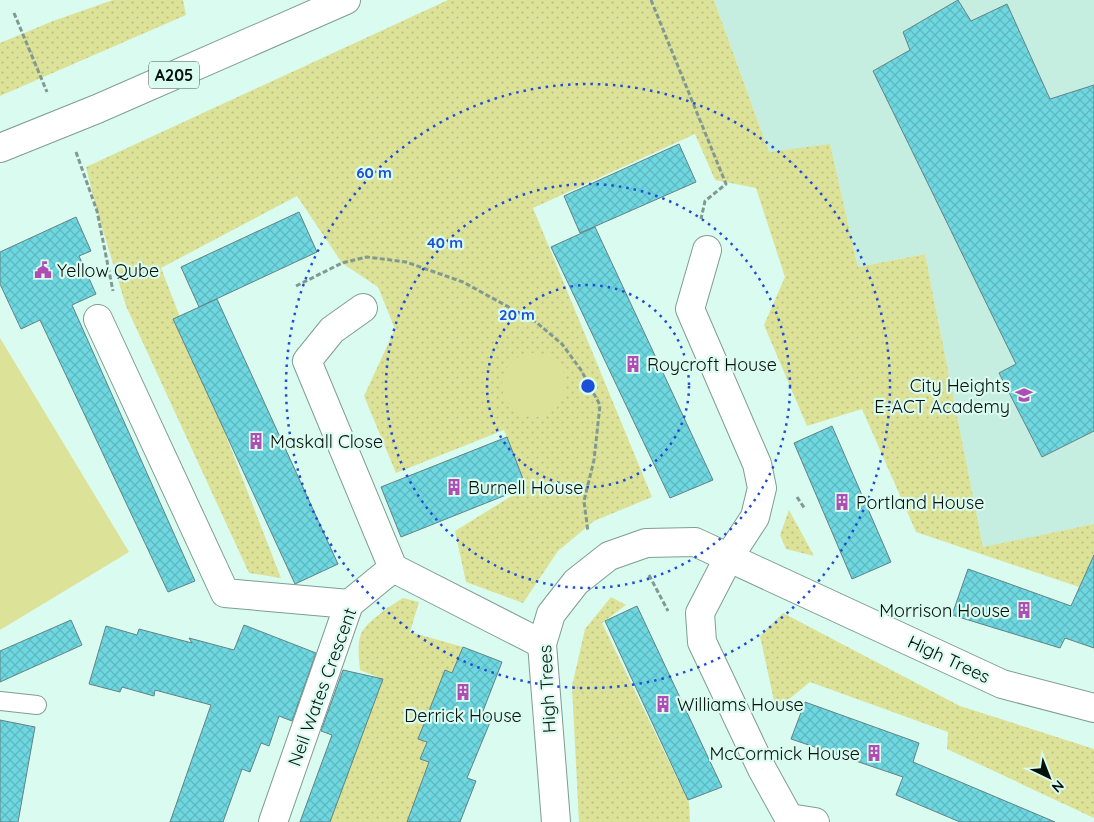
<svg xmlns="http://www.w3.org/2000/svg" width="1094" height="822" viewBox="0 0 1094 822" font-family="Quicksand,sans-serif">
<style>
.built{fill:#c5eee0}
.grass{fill:url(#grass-dots)}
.park{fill:#dde299}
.building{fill:url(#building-cross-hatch);stroke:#638386}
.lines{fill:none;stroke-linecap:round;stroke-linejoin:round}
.lane-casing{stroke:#7f9d93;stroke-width:20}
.street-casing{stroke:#7f9d93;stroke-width:30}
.highway-casing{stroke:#7f9d93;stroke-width:30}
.path{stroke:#819991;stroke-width:3;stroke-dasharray:5 2.5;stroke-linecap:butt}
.lane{stroke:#fff;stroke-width:18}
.street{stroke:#fff;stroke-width:28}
.highway{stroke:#fff;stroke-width:28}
.ring{fill:none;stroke:#1d4ed8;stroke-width:2.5;stroke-dasharray:2.5 5}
.labels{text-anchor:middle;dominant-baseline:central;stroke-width:4.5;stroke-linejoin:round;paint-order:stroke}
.shield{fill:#dafbef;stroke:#465752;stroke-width:1}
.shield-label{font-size:16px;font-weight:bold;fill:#06110e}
.poi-label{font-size:18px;fill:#06110e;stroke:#dafbef;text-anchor:start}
.street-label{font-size:18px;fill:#06110e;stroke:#dafbef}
.centre{fill:#1d4ed8;stroke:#dafbef;stroke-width:2.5}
.ring-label{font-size:15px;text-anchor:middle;font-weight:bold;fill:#1d4ed8;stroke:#dafbef;stroke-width:4.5;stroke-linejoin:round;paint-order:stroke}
</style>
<defs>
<pattern id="grass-dots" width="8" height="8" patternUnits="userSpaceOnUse" patternTransform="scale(1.25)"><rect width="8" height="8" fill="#dde299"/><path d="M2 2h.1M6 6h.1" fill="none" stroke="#bcc183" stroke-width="1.8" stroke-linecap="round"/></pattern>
<pattern id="building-cross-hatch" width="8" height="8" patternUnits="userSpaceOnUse" patternTransform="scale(1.25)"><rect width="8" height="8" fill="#6ed7e0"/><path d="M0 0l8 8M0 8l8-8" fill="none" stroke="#5eb8bf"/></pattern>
</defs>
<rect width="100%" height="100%" fill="#dafbef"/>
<!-- built -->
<path class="built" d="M714 0H1094V524L983 548 925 254 858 267 830 145 769 152Z"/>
<!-- grass -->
<g class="grass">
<path d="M113 0H183L186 15 0 96V43L53 21Z"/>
<path d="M448 0H714L769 152 830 144 858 267 925 254 983 547 1094 524V592L916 532 862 409 807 426 764 325 785 277 756 188 715 180 695 134 533 208 652 497 594 521 558 551 523 603 466 582 455 531 526 487 504 430 396 473 364 396 395 329 378 287 342 263 297 196 161 268 281 578 249 573 126 306 97 211 86 167Z"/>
<path d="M789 510 814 556 786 549 780 535Z"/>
<path d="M611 597 626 605 602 623 689 803 690 822H579L572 686 585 629Z"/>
<path d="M403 598 419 602 410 632 463 647 420 758 436 765 416 822H329L382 679 360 670C359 661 357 643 361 634 366 622 391 605 403 598Z"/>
<path d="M783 613 960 706 1094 749V818L947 749 948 732 810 682 776 710 760 636Z"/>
</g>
<!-- park -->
<g class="park">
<path d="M0 338 129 552 0 630Z"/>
<circle cx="534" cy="385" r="32"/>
</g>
<!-- building -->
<g class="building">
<path d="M958 0 971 21 1007 4 1050 99 1094 85V431L1042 457 999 373 1016 364 873 71 910 50 903 32Z"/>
<path d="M679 144 696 182 580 233 564 196Z"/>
<path d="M299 212 317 252 199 307 181 267Z"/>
<path d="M76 217 91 251 79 256 96 294 72 305 195 581 168 592 40 320 21 329 0 284V252Z"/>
<path d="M595 227 713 480 670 498 551 247Z"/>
<path d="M217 299 338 564 295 584 173 319Z"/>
<path d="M832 426 891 562 852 579 794 443Z"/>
<path d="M507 437 526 487 401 537 381 487Z"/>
<path d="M1094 555V648L1065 638 1060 648 952 615 968 569 1071 606Z"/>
<path d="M637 606 722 787 688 800 605 621Z"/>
<path d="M71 620 82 645 0 682V651Z"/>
<path d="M244 625 316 653 292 721 279 716 269 746 261 743 250 772 242 769 223 822H170L211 705 155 690 154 696 122 687 120 692 89 684 106 626 137 635 139 629 192 643 189 638 234 650Z"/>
<path d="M463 647 502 662 483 711 493 715 467 778 476 781 460 822H407L429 762 420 759 427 742 418 739 445 670 452 673Z"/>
<path d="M343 670 383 679 330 822H300L332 735 321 731Z"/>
<path d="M805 702 919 743 913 762 1055 822H960L896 795 903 777 791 739Z"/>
<path d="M0 720 35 727 18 822H0Z"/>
</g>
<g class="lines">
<!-- lane casing -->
<g class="lane-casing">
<path id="lane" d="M0 701 37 705"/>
</g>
<!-- street casing -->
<g class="street-casing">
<g id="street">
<path d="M707 250 690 309 757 464 762 488 755 517 729 557 700 613 702 642 762 769 789 818"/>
<path d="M363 308 332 330 307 361 393 568 542 644"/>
<path d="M98 319 225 593 349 604"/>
<path d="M789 818 815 822"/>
<path d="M273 822 349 604 393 568"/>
<path d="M556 822 542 644 551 614 576 582 609 556 646 543 695 542 1002 684 1094 708"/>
</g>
</g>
<!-- highway casing -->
<g class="highway-casing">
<path id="highway" d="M0 148 97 109 346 0"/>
</g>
<!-- path -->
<g class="path">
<path d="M651 0 726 184 705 201 701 219"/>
<path d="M14 13 47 92"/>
<path d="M76 152 97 211 113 291"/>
<path d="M296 286 342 263 367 257 406 262 463 282 536 322 562 344 581 370 600 405 594 460 584 501 588 532"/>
<path d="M797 497 805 509"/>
<path d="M649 575 668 611"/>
</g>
<!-- lane -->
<use href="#lane" class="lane"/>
<!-- street -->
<use href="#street" class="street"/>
<!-- highway -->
<use href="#highway" class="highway"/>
</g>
<!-- distance rings -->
<g class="ring">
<circle cx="588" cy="386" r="101"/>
<circle cx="588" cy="386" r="202"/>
<circle cx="588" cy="386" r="302"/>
</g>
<!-- icons -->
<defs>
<g id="civic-bare" transform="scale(1.35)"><path d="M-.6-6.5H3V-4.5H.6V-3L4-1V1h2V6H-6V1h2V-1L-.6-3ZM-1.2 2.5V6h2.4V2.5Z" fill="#af4db4" stroke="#dafbef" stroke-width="2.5" paint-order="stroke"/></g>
<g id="building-bare" transform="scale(1.35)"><path d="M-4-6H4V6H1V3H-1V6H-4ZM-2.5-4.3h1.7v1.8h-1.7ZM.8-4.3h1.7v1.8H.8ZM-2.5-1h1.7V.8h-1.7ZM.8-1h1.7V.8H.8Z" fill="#af4db4" stroke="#dafbef" stroke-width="2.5" paint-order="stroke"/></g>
<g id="school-bare" transform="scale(1.35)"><path d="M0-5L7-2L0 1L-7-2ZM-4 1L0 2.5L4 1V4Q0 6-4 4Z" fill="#af4db4" stroke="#dafbef" stroke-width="2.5" paint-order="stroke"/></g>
</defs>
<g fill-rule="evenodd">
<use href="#civic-bare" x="43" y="270"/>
<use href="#building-bare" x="633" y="364"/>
<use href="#school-bare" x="1024" y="395"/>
<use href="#building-bare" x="256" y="441"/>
<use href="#building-bare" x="454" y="487"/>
<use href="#building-bare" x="842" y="502"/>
<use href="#building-bare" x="1024" y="610"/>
<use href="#building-bare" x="463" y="692"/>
<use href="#building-bare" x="663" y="704"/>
<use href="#building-bare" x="874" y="753"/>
</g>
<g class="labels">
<!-- shield labels -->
<rect class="shield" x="149" y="61.5" width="50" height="27" rx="4"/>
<g class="shield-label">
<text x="174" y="75">A205</text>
</g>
<!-- poi labels -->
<g class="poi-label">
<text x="57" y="270">Yellow Qube</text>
<text x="647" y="364">Roycroft House</text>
<text x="1010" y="385" text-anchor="end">City Heights<tspan x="1010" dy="21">E-ACT Academy</tspan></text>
<text x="270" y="441">Maskall Close</text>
<text x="468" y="487">Burnell House</text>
<text x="856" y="502">Portland House</text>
<text x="1010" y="610" text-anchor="end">Morrison House</text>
<text x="677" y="704">Williams House</text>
<text x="463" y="715" text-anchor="middle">Derrick House</text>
<text x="860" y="753" text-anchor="end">McCormick House</text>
</g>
<!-- street labels -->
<g class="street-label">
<text transform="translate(949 659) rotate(25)">High Trees</text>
<text transform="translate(322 687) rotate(-70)">Neil Wates Crescent</text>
<text transform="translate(547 689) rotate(-93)">High Trees</text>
</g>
</g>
<circle cx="588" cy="386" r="8" class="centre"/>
<g class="ring-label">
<text x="374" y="178">60 m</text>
<text x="445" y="248">40 m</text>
<text x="517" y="320">20 m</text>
</g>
<!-- north arrow -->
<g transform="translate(1049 777) rotate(137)" stroke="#dafbef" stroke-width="4" paint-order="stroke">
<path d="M0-4L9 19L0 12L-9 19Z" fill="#06110e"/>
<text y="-8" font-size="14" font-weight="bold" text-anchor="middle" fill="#06110e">N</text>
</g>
</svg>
